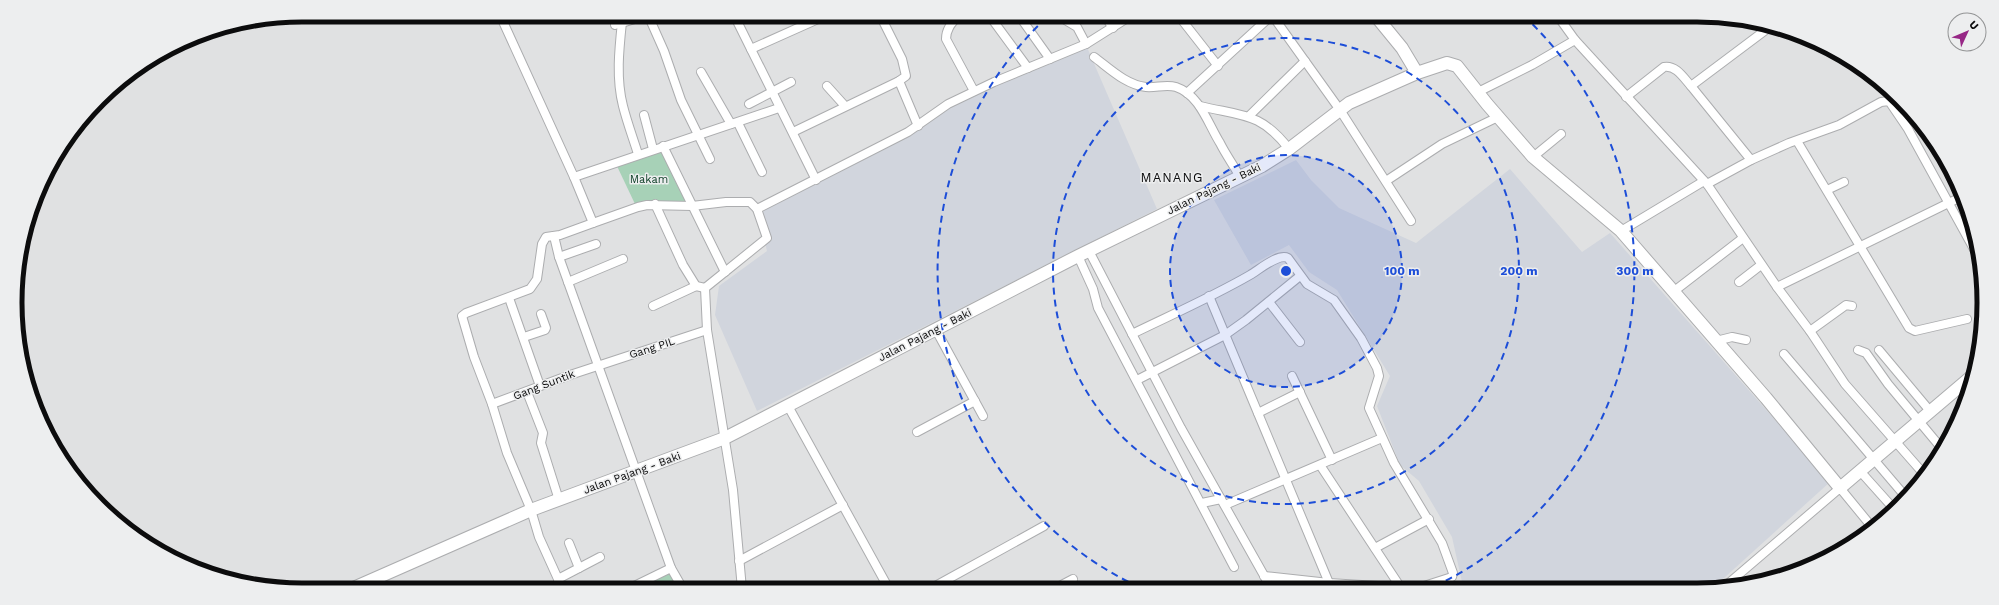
<svg xmlns="http://www.w3.org/2000/svg" width="1999" height="605" viewBox="0 0 1999 605" font-family="'Work Sans',sans-serif">
<style>
.built{fill:#d1d5dd}
.green{fill:#a7d1b7}
.lines{fill:none;stroke-linecap:round;stroke-linejoin:round}
.street-casing{stroke:#acadaf;stroke-width:10}
.secondary-casing{stroke:#acadaf;stroke-width:14}
.street{stroke:#fff;stroke-width:8}
.secondary{stroke:#fff;stroke-width:12}
.ring{fill:none;stroke:#1d4ed8;stroke-width:2;stroke-dasharray:7 5}
.labels{text-anchor:middle;dominant-baseline:central;stroke-width:3;stroke-linejoin:round;paint-order:stroke}
.park-label{font-size:11px;fill:#11422a;stroke:#edeeef}
.street-label{font-size:11px;fill:#0c0c0d;stroke:#edeeef}
.quarter-label{font-size:13px;letter-spacing:1px;fill:#0c0c0d;stroke:#edeeef}
.rim{fill:none;stroke:#0c0c0d;stroke-width:5}
.centre{fill:#1d4ed8;stroke:#edeeef;stroke-width:2}
.ring-label{font-size:12px;text-anchor:middle;font-weight:bold;fill:#1d4ed8;stroke:#edeeef;stroke-width:3;stroke-linejoin:round;paint-order:stroke}
</style>
<rect width="100%" height="100%" fill="#e0e1e2"/>
<!-- built -->
<g class="built">
<path d="M1086 45 1157 209 757 411 715 315 719 286 767 251 756 206 995 83Z"/>
<path d="M1296 160 1311 180 1339 208 1416 243 1510 169 1582 252 1610 233 1830 482 1713 588H1445L1462 582 1452 537 1419 481 1400 465 1377 406 1390 376 1337 290 1309 272 1289 245 1251 265 1214 200Z"/>
</g>
<!-- green -->
<g class="green">
<path d="M662 150 686 201 635 204 616 164Z"/>
<path d="M670 572 680 589H642V588Z"/>
</g>
<g class="lines">
<!-- street casing -->
<g class="street-casing">
<g id="street">
<path d="M500 15 574 177"/>
<path d="M648 15 664 51 681 100 710 159"/>
<path d="M734 15 816 180"/>
<path d="M959 15C953 22 946 28 946 39L974 91"/>
<path d="M989 15 1028 68"/>
<path d="M1057 15 1077 27 1086 44"/>
<path d="M1104 15 1113 28"/>
<path d="M1178 15 1218 66"/>
<path d="M1557 15 1575 40 1707 184 1777 287 1963 196"/>
<path d="M1020 17 1050 59"/>
<path d="M1278 21 1286 15"/>
<path d="M622 22C619 50 616 79 623 106 627 122 633 138 638 154"/>
<path d="M615 25 648 15"/>
<path d="M751 49 827 15"/>
<path d="M1094 57C1109 68 1126 85 1146 87 1156 88 1166 84 1176 87 1200 95 1208 124 1220 143 1226 155 1234 166 1240 177"/>
<path d="M701 72 731 124"/>
<path d="M899 81 918 126"/>
<path d="M827 86 845 106"/>
<path d="M1691 86 1751 160"/>
<path d="M1478 92 1532 65 1575 40"/>
<path d="M1187 93 1272 15 1340 110 1411 221"/>
<path d="M1626 97 1664 67C1676 65 1683 77 1691 86L1771 26"/>
<path d="M749 104 791 82"/>
<path d="M1200 106C1241 116 1261 112 1289 149"/>
<path d="M644 115 653 149"/>
<path d="M1249 116 1305 61"/>
<path d="M738 123 762 172"/>
<path d="M793 132 899 81 906 76 902 59 880 15"/>
<path d="M1797 141 1909 328 1915 331 1967 319"/>
<path d="M663 146 725 272"/>
<path d="M1533 157 1561 134"/>
<path d="M1386 181 1442 144 1498 117"/>
<path d="M1707 184 1751 160 1789 143 1839 125 1881 102 1889 101 1908 129 1980 260"/>
<path d="M1827 190 1844 182"/>
<path d="M655 204 683 265 696 286 705 288"/>
<path d="M757 209 908 132 948 104 994 82 1086 44 1132 15"/>
<path d="M593 223 638 207 647 205 692 206 726 202H750L757 209 767 238 705 288 707 330 733 490 742 589"/>
<path d="M1621 231 1704 181"/>
<path d="M554 236 559 257 671 568 683 589"/>
<path d="M1089 251 1181 428 1271 588"/>
<path d="M1078 256 1093 289 1098 308 1234 567"/>
<path d="M559 257 596 244"/>
<path d="M568 282 623 259"/>
<path d="M1739 282 1761 265"/>
<path d="M1777 287 1810 331 1845 384 1923 473"/>
<path d="M1673 292 1743 238"/>
<path d="M1209 296 1329 583"/>
<path d="M509 298 540 386"/>
<path d="M1269 302 1300 342"/>
<path d="M653 306 696 286"/>
<path d="M936 330 983 416"/>
<path d="M1810 331 1846 305 1852 306"/>
<path d="M1132 334C1171 315 1212 297 1250 275 1259 270 1278 253 1288 258L1307 284 1334 300 1361 338 1377 368 1379 376 1369 408 1394 463 1442 543 1453 573 1452 577 1424 586 1411 588 1329 583 1264 576"/>
<path d="M524 337 545 330 546 328 541 314"/>
<path d="M1716 341 1732 337 1746 340"/>
<path d="M1858 350 1866 353 1888 384 1943 450"/>
<path d="M1879 350 1930 411"/>
<path d="M1784 354 1905 496"/>
<path d="M1292 376 1332 460"/>
<path d="M1137 380 1225 335 1246 320 1300 276"/>
<path d="M527 392 543 433 541 443 559 500"/>
<path d="M492 404 570 375 707 330"/>
<path d="M788 406 889 589"/>
<path d="M1258 413 1300 392"/>
<path d="M917 432 975 401"/>
<path d="M1320 465 1401 588"/>
<path d="M1860 471 1894 509"/>
<path d="M1202 503 1221 499"/>
<path d="M1225 505 1382 438"/>
<path d="M569 543 579 568"/>
<path d="M1375 548 1429 519"/>
<path d="M739 561 843 505"/>
<path d="M558 579 600 557"/>
<path d="M1723 588 1840 488 1872 527"/>
<path d="M628 589 671 568"/>
<path d="M930 589 1044 526"/>
<path d="M1054 589 1073 579"/>
<path d="M563 590 539 537 531 510 507 453 492 404 474 357 462 316 466 313 530 289 537 279 542 244 546 237 560 235 593 223 574 177 779 108"/>
</g>
</g>
<!-- secondary casing -->
<g class="secondary-casing">
<g id="secondary">
<path d="M1417 73 1447 63 1457 66 1487 104 1533 157 1621 231 1766 398 1840 488 1972 376"/>
<path d="M349 590 531 510 725 438 1078 256 1262 166 1289 149 1349 103 1417 73 1402 48 1375 15"/>
</g>
</g>
<!-- street -->
<use href="#street" class="street"/>
<!-- secondary -->
<use href="#secondary" class="secondary"/>
</g>
<!-- distance rings -->
<circle cx="1286" cy="271" r="116" fill="#1d4ed8" fill-opacity=".12"/>
<g class="ring">
<circle cx="1286" cy="271" r="116"/>
<circle cx="1286" cy="271" r="233"/>
<path d="M1139 587A349 349 0 0 1 1048 16M1524 16A349 349 0 0 1 1433 587"/>
</g>
<g class="labels">
<!-- park labels -->
<g class="park-label">
<text x="649" y="179">Makam</text>
</g>
<!-- street labels -->
<g class="street-label">
<text transform="translate(1214 189) rotate(-26)">Jalan Pajang - Baki</text>
<text transform="translate(925 335) rotate(-27)">Jalan Pajang - Baki</text>
<text transform="translate(652 348) rotate(-18)">Gang PIL</text>
<text transform="translate(544 385) rotate(-21)">Gang Suntik</text>
<text transform="translate(632 473) rotate(-20)">Jalan Pajang - Baki</text>
</g>
<!-- quarter labels -->
<g class="quarter-label">
<text x="1172" y="177">MANANG</text>
</g>
</g>
<!-- crop -->
<path d="M0 0H1999V605H0ZM302 22H1697A280 280 0 0 1 1977 302V303A280 280 0 0 1 1697 583H302A280 280 0 0 1 22 303V302A280 280 0 0 1 302 22Z" fill="#edeeef" fill-rule="evenodd"/>
<path class="rim" d="M302 22H1697A280 280 0 0 1 1977 302V303A280 280 0 0 1 1697 583H302A280 280 0 0 1 22 303V302A280 280 0 0 1 302 22Z"/>
<circle cx="1286" cy="271" r="6" class="centre"/>
<g class="ring-label">
<text x="1402" y="275">100 m</text>
<text x="1519" y="275">200 m</text>
<text x="1635" y="275">300 m</text>
</g>
<!-- north arrow -->
<g transform="translate(1967 32) rotate(46)"><circle r="19" fill="#edeeef" stroke="#939495"/>
<path d="M0-3L7 15L0 10L-7 15Z" fill="#972786"/>
<text y="-6" font-size="11" font-weight="bold" text-anchor="middle" fill="#0c0c0d">U</text>
</g>
</svg>
